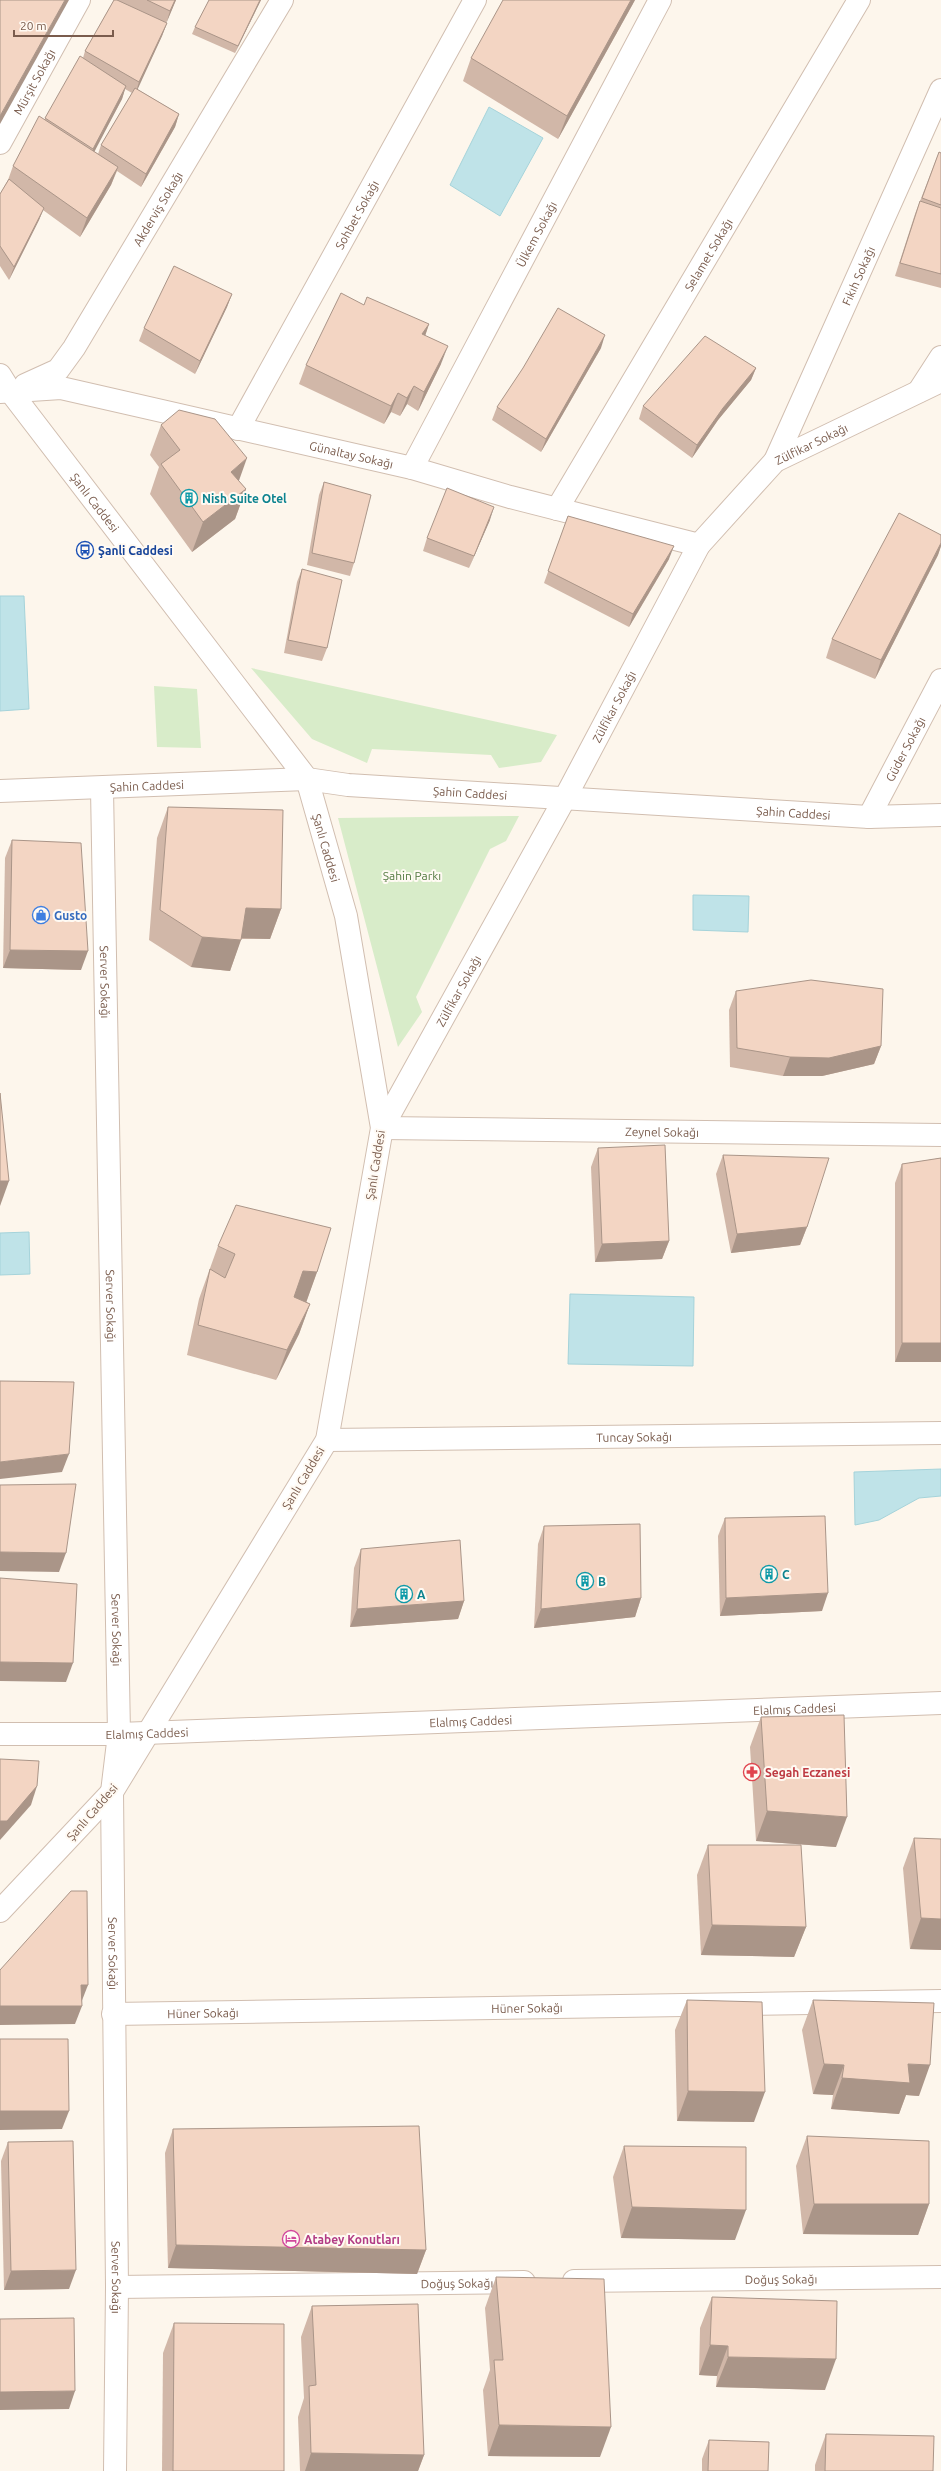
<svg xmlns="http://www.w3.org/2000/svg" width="941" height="2471" viewBox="0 0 941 2471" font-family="Ubuntu,sans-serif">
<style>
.green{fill:#d8ecc9}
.water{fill:#bfe3e8;stroke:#a5d3da}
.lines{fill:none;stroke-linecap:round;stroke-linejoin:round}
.minor-casing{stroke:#d1beb0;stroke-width:24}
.minor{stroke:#fff;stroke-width:22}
.wall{fill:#d1b7a8;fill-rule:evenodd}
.shaded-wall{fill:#aa9588}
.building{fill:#f3d5c3;stroke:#aa9588}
.labels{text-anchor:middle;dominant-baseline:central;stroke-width:4;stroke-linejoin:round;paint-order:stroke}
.street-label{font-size:12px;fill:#7a5c4d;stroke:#fffaf3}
.culture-label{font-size:12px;font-weight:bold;fill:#0d838f;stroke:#fffaf3;text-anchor:start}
.transit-label{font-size:12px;font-weight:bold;fill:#164399;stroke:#fffaf3;text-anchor:start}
.park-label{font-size:12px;fill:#537a41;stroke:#fffaf3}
.shop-label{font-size:12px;font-weight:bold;fill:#366cbe;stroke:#fffaf3;text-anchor:start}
.health-label{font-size:12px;font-weight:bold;fill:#be3a42;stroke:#fffaf3;text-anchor:start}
.hotel-label{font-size:12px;font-weight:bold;fill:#b23c85;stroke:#fffaf3;text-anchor:start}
</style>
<rect width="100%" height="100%" fill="#fdf6ec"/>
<!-- green -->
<g class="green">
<path d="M251 668 557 735 541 762 499 768 491 755 372 749 367 763 312 739Z"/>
<path d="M154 686 197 689 201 748 157 747Z"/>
<path d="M519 816 506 841 490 849 416 997 422 1012 398 1047 338 818Z"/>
</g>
<!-- water -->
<g class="water">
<path d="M489 107 543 138 500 216 450 185Z"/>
<path d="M0 596H24L29 709 0 711Z"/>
<path d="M693 895 749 896 748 932 693 930Z"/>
<path d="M29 1232 30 1274 0 1275V1233Z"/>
<path d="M570 1294 694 1297 693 1366 568 1364Z"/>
<path d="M941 1469V1496L919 1498 879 1520 855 1525 854 1472Z"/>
</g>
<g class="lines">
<!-- minor casing -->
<g class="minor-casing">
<g id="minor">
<path id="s1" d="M0 143 79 0"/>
<path id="s2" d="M0 375 10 391 307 779 346 916 382 1128 327 1440 112 1792 0 1911"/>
<path id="s3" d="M25 385 58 370 74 348 282 0"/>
<path d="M919 391 941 357"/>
<path id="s4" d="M0 392 61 388 412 468 510 497 699 545"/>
<path id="s5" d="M238 429 475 0"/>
<path id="s6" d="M775 461 941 90"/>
<path id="s7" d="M412 468 660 0"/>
<path id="s8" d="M557 509 859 0"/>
<path id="s9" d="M102 789 119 1734 112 1792 117 2287 115 2471"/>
<path id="s10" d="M0 791 307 779 348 785 869 817 941 815"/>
<path id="s11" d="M869 817 941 680"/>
<path id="s12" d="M382 1128 565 798 699 545 775 461 941 381"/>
<path id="s13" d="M382 1128 941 1135"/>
<path id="s14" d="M327 1440 941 1433"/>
<path id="s15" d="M0 1734H119L941 1703"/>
<path id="s16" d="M113 2014 941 2001"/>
<path id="s17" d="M574 2281 941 2277"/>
<path id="s18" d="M117 2287 524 2282"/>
</g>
</g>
<!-- minor -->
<use href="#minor" class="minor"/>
</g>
<!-- wall -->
<g class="wall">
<path d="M114 0H176L166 23H167L162 36 137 89 179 114 175 127 141 187 117 171 111 185 80 237 43 210 39 220 9 280 0 266V194L8 180 13 166 44 120 83 58 85 51ZM125 89 132 93 101 145 98 154 94 151 122 99Z"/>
<path d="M209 0H261L235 53 192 34 195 27Z"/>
<path d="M635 0 558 139 463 81 471 58Z"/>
<path d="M939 152 941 153V288L895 276 915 214Z"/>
<path d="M232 294 227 307 195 374 139 341 144 328Z"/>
<path d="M364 305 429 324 425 336 441 364 418 411 407 404 400 416 391 412 384 424 299 384 306 365Z"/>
<path d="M601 348 541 452 492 420 497 407Z"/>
<path d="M756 368 751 380 718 420 692 458 639 419 643 406Z"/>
<path d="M161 425 239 481 246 489 235 519 192 552 150 494 159 467 150 455Z"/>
<path d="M324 482 354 563 350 576 307 565 319 495Z"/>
<path d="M568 516 669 559 629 627 544 583Z"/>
<path d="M490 520 469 568 423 551 427 538Z"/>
<path d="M941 535V546L938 555 875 679 826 658 832 639Z"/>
<path d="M302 569 327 648 322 661 284 653 297 582Z"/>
<path d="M168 807 281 909 270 939H241L230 971 191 967 149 940 157 838Z"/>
<path d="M12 840 81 970 3 968 5 858Z"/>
<path d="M736 991 881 1046 874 1064 822 1076H783L730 1067 729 1010Z"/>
<path d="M598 1148 669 1241 662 1259 595 1262 591 1167Z"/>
<path d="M723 1155 807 1227 800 1245 731 1253 716 1174Z"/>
<path d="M941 1158V1362H895V1183L902 1164Z"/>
<path d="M218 1246 317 1272 306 1302 310 1304 299 1334 276 1380 187 1355 199 1299Z"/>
<path d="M725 1518 822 1611 720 1616 718 1536Z"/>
<path d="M544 1526 641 1598 635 1617 534 1628 538 1544Z"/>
<path d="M361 1549 464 1601 458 1619 350 1627 354 1568Z"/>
<path d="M761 1717 836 1847 756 1841 750 1747Z"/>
<path d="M914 1838 941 1950 910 1949 903 1868Z"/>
<path d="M708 1845 806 1927 794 1957 701 1955 697 1875Z"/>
<path d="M687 2000 754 2122 677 2121 675 2030Z"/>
<path d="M813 2000 919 2096 906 2095 899 2114 831 2109 833 2095 813 2094 802 2030Z"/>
<path d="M173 2129 426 2250 417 2274 168 2268 165 2153Z"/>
<path d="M807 2136 929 2204 918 2235 803 2234 796 2166Z"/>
<path d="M8 2142 69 2289 4 2290 1 2161Z"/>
<path d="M624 2146 735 2240 621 2238 613 2177Z"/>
<path d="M496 2277 600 2457 488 2456 483 2390 490 2370 485 2308Z"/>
<path d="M712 2297 825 2390 716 2387 717 2376 699 2375 700 2328Z"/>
<path d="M312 2306 424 2455 418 2471H300L298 2417 304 2398 301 2337Z"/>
<path d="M174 2323 284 2471H162L163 2353Z"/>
<path d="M826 2434 933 2471H815V2465Z"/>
<path d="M709 2440 768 2471H702V2459Z"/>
</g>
<!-- shaded-wall -->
<g class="shaded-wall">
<path d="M65 0H69L0 124V116Z"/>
<path d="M175 0H176L166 24 170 11Z"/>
<path d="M260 0H261L235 53 238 46Z"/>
<path d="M631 0H635L558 139 567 116Z"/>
<path d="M167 23 162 36 135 95 139 82Z"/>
<path d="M126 86 122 99 89 162 93 149Z"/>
<path d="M179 114 175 127 141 187 146 174Z"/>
<path d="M118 167 111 185 80 237 87 218Z"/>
<path d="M44 208 39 220 9 280 14 267Z"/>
<path d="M232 294 227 307 195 374 200 361Z"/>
<path d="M429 324 423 342 422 334Z"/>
<path d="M605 335 601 348 541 452 546 439Z"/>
<path d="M448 346 441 364 418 411 424 392Z"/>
<path d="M756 368 751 380 718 420 692 458 697 445 723 408Z"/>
<path d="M414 386 407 404 400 416 407 398Z"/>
<path d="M398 393 391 412 384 424 391 406Z"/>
<path d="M247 458 236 489 231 472Z"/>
<path d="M246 489 235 519 192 552 203 522Z"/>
<path d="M494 507 490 520 469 568 474 556Z"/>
<path d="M941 543V546L938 555 875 679 881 660Z"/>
<path d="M674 546 669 559 629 627 633 614Z"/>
<path d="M246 908 281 909 270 939 235 938Z"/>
<path d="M202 937 241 940 230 971 191 967Z"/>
<path d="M10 950 88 951 81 970 3 968Z"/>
<path d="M881 1046 874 1064 822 1076H783L790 1057Z"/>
<path d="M0 1181H9L0 1206Z"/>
<path d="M807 1227 800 1245 731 1253 737 1234Z"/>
<path d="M669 1241 662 1259 595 1262 602 1244Z"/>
<path d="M303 1271 317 1272 306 1303 292 1301Z"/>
<path d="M310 1304 299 1334 276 1380 287 1350Z"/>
<path d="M902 1343H941V1362H895Z"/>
<path d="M69 1454 62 1472 0 1479V1462Z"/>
<path d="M0 1552 66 1553 59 1572 0 1571Z"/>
<path d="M828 1593 822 1611 720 1616 726 1598Z"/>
<path d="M641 1598 635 1617 534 1628 541 1609Z"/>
<path d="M464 1601 458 1619 350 1627 357 1609Z"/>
<path d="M0 1662 73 1663 66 1682 0 1681Z"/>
<path d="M37 1786 31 1805 0 1840V1821Z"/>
<path d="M767 1811 847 1817 836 1847 756 1841Z"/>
<path d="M921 1918 941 1919V1950L910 1949Z"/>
<path d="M712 1925 806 1927 794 1957 701 1955Z"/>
<path d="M81 1985H88L81 2003Z"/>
<path d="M0 2006H82L75 2024 0 2025Z"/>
<path d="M824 2064 844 2065 833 2095 813 2094Z"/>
<path d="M908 2064 930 2065 919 2096 906 2095 899 2114 831 2109 842 2078Z"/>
<path d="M688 2091 765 2092 754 2122 677 2121Z"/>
<path d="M0 2111H69L62 2129 0 2130Z"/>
<path d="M814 2204H929L918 2235 803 2234Z"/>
<path d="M632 2207 746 2210 735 2240 621 2238Z"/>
<path d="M176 2245 426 2250 417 2274 168 2268Z"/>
<path d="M76 2270 69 2289 4 2290 11 2271Z"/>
<path d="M710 2345 728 2346 717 2376 699 2375Z"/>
<path d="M728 2357 836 2359 825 2390 716 2387Z"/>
<path d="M75 2391 69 2409 0 2410V2392Z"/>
<path d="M499 2425 611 2427 600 2457 488 2456Z"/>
<path d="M311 2453 424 2455 418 2471H305Z"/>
</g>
<!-- building -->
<g class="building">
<path d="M0 0H65L0 116Z"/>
<path d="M114 0H117L167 23 139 82 85 51Z"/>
<path d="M147 0H175L170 11Z"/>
<path d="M209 0H260L238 46 195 27Z"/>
<path d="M503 0H631L567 116 471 58Z"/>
<path d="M80 56 126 86 93 149 45 118Z"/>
<path d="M135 88 179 114 146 174 101 145Z"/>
<path d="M39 116 118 167 87 218 13 166Z"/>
<path d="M939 152 941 153V205L922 198Z"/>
<path d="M9 179 44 208 14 267 0 246V194Z"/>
<path d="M920 201 941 208V274L900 263Z"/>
<path d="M174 266 232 294 200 361 144 328Z"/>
<path d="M341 293 364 305 367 297 429 324 422 334 448 346 424 392 414 386 407 398 398 393 391 406 306 365Z"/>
<path d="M558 308 605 335 546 439 497 407 523 368Z"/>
<path d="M705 336 756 368 723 408 697 445 643 406Z"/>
<path d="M179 410 215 419 247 458 231 472 246 489 203 522 161 464 180 450 161 425Z"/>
<path d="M324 482 371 495 354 563 312 553Z"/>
<path d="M447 488 494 507 474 556 427 538Z"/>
<path d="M899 513 941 535V543L881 660 832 639Z"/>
<path d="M568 516 674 546 633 614 548 571Z"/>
<path d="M302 569 342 580 327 648 288 640Z"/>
<path d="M168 807 283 810 281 909 246 908 241 940 202 937 160 910Z"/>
<path d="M12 840 81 843 88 951 10 950Z"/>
<path d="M811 980 883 989 881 1046 829 1058 790 1057 737 1048 736 991Z"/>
<path d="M0 1093 9 1181H0Z"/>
<path d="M665 1145 669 1241 602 1244 598 1148Z"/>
<path d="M723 1155 829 1158 807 1227 737 1234Z"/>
<path d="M941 1158V1343H902V1164Z"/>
<path d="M236 1205 331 1228 317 1272 303 1271 294 1297 310 1304 287 1350 198 1325 210 1269 225 1278 235 1254 218 1246Z"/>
<path d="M0 1381 74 1382 69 1454 0 1462Z"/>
<path d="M76 1484 66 1553 0 1552V1485Z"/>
<path d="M825 1516 828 1593 726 1598 725 1518Z"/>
<path d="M640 1524 641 1598 541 1609 544 1526Z"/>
<path d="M460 1540 464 1601 357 1609 361 1549Z"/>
<path d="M0 1578 77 1584 73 1663 0 1662Z"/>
<path d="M844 1715 847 1817 767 1811 761 1717Z"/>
<path d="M0 1759 39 1761 37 1786 7 1821H0Z"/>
<path d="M914 1838 941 1839V1919L921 1918Z"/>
<path d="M708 1845H801L806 1927 712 1925Z"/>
<path d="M71 1891H87L88 1985H81L82 2006H0V1970Z"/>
<path d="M687 2000 762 2002 765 2092 688 2091Z"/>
<path d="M813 2000 934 2003 930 2065 908 2064 910 2083 842 2078 844 2065 824 2064Z"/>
<path d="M0 2039H68L69 2111H0Z"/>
<path d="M419 2126 426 2250 176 2245 173 2129Z"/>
<path d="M807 2136 929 2141V2204H814Z"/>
<path d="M73 2141 76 2270 11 2271 8 2142Z"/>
<path d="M624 2146 746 2147V2210L632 2207Z"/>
<path d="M496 2277 604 2279 611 2427 499 2425 494 2360H503Z"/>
<path d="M712 2297 837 2301 836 2359 728 2357V2346L710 2345Z"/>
<path d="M418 2304 424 2455 311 2453 309 2386 316 2385 312 2306Z"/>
<path d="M74 2318 75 2391 0 2392V2319Z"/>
<path d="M174 2323 284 2324V2471H173Z"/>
<path d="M826 2434 934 2436 933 2471H825Z"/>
<path d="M709 2440 769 2442 768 2471H708Z"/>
</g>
<!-- icons -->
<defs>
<g id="building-ring" transform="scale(0.9)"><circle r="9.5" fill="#fffaf3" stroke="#0f9aa8" stroke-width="1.5"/><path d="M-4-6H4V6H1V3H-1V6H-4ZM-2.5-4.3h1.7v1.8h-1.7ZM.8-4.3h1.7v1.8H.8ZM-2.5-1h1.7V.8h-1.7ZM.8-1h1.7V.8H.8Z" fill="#0f9aa8"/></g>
<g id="bus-ring" transform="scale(0.9)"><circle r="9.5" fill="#fffaf3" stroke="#1a4fb4" stroke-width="1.5"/><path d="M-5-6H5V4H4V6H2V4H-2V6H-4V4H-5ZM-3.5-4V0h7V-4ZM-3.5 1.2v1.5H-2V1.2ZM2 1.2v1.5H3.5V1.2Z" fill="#1a4fb4"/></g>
<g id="shop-ring" transform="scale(0.9)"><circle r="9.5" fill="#fffaf3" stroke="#3f7fe0" stroke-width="1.5"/><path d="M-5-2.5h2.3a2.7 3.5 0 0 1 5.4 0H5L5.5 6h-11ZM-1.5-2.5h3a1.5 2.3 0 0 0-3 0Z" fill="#3f7fe0"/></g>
<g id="pharmacy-ring" transform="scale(0.9)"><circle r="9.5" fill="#fffaf3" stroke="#e0444e" stroke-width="1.5"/><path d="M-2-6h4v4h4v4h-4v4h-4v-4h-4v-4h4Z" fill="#e0444e"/></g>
<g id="hotel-ring" transform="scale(0.9)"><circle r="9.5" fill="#fffaf3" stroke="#d1479c" stroke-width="1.5"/><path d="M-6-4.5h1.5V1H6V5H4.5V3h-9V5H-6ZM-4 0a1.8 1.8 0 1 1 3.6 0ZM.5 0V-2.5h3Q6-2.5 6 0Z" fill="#d1479c"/></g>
</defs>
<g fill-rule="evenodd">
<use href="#building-ring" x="189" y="498"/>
<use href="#bus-ring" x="85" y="550"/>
<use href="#shop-ring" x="41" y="915"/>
<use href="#building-ring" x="769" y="1574"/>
<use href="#building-ring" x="585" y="1581"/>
<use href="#building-ring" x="404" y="1594"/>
<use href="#pharmacy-ring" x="752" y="1772"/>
<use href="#hotel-ring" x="291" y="2239"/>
</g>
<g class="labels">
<!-- street labels -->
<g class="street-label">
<text stroke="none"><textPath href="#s1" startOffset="70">Mürşit Sokağı</textPath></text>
<text stroke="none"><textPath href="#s3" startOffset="226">Akderviş Sokağı</textPath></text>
<text stroke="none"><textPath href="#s5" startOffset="245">Sohbet Sokağı</textPath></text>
<text stroke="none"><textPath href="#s7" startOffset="265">Ülkem Sokağı</textPath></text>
<text stroke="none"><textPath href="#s8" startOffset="296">Selamet Sokağı</textPath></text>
<text stroke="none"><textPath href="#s6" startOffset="203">Fıkıh Sokağı</textPath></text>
<text stroke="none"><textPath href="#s12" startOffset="817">Zülfikar Sokağı</textPath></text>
<text stroke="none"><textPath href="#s4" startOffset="359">Günaltay Sokağı</textPath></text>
<text stroke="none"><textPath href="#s2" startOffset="159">Şanlı Caddesi</textPath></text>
<text stroke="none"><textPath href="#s12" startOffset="481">Zülfikar Sokağı</textPath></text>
<text stroke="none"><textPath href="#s11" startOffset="77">Güder Sokağı</textPath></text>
<text stroke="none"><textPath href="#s10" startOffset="147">Şahin Caddesi</textPath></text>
<text stroke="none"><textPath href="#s10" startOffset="471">Şahin Caddesi</textPath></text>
<text stroke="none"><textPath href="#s10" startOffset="795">Şahin Caddesi</textPath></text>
<text stroke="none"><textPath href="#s2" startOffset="579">Şanlı Caddesi</textPath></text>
<text stroke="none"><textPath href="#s9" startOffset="193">Server Sokağı</textPath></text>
<text stroke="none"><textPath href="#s12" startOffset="157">Zülfikar Sokağı</textPath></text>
<text stroke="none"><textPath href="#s13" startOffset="280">Zeynel Sokağı</textPath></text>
<text transform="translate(375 1165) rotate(-81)">Şanlı Caddesi</text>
<text stroke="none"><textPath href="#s9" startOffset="517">Server Sokağı</textPath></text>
<text stroke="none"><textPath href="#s14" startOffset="307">Tuncay Sokağı</textPath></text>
<text transform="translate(303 1478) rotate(-59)">Şanlı Caddesi</text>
<text stroke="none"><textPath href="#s9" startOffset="841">Server Sokağı</textPath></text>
<text stroke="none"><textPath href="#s15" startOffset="795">Elalmış Caddesi</textPath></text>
<text stroke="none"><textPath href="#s15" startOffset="471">Elalmış Caddesi</textPath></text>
<text stroke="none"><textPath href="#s15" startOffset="147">Elalmış Caddesi</textPath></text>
<text transform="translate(92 1812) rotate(-49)">Şanlı Caddesi</text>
<text stroke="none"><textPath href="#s9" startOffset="1165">Server Sokağı</textPath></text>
<text stroke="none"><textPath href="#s16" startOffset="414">Hüner Sokağı</textPath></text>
<text stroke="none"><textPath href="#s16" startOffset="90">Hüner Sokağı</textPath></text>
<text stroke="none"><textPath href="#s9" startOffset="1489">Server Sokağı</textPath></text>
<text stroke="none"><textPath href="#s17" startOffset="207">Doğuş Sokağı</textPath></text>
<text stroke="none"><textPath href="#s18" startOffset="340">Doğuş Sokağı</textPath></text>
</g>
<!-- culture labels -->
<g class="culture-label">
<text x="202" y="498">Nish Suite Otel</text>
<text x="782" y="1574">C</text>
<text x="598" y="1581">B</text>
<text x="417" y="1594">A</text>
</g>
<!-- transit labels -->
<g class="transit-label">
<text x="98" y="550">Şanli Caddesi</text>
</g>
<!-- park labels -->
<g class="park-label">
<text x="412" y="875">Şahin Parkı</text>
</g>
<!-- shop labels -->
<g class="shop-label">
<text x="54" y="915">Gusto</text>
</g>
<!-- health labels -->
<g class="health-label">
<text x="765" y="1772">Segah Eczanesi</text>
</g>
<!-- hotel labels -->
<g class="hotel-label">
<text x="304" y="2239">Atabey Konutları</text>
</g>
</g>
<!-- scale -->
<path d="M14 30v6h99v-6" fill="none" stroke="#7a5c4d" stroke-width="2"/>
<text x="20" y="30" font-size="12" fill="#7a5c4d" stroke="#fffaf3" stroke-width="3" paint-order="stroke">20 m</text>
</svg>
